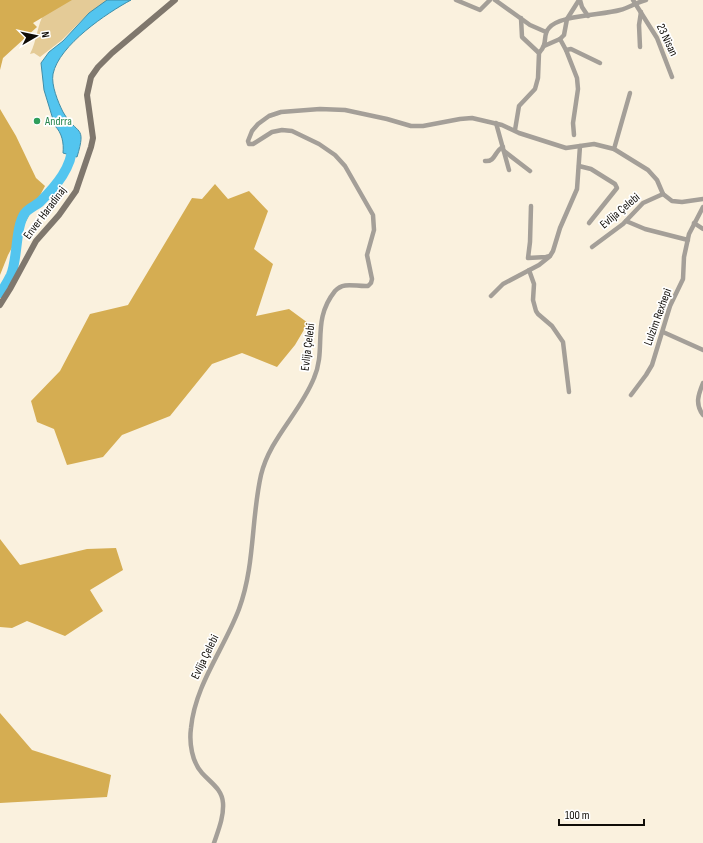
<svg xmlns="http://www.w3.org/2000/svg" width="703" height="843" viewBox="0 0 703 843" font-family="'Sofia Sans Condensed',sans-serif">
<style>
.green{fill:#e4cb97}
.forest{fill:#d5ad52}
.water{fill:#53c5ef;stroke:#3f8ea9}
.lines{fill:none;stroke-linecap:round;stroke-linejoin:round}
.river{stroke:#53c5ef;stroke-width:10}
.street{stroke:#a49f98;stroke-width:4.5}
.secondary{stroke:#7f776d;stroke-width:6}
.leisure-dot{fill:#2e9e5b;stroke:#fff;stroke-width:1.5}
.labels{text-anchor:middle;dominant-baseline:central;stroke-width:3.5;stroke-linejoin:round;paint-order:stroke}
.street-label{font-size:12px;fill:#0f0c07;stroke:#fff}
.leisure-label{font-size:12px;fill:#27864d;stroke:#fff;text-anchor:start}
</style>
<rect width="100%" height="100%" fill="#faf1de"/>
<!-- green -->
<path class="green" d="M60 0H109L89 13 62 40 40 57 34 53 30 54C37 41 37 24 45 12 49 8 55 4 60 0Z"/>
<!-- forest -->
<g class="forest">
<path d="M0 0H72L33 23 37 27 3 58 0 70Z"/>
<path d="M0 109 16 136 36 178 45 186 8 255 0 275Z"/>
<path d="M215 184 228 199 249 191 268 211 254 249 273 264 256 316 289 309 308 323 295 345 277 367 242 353 212 364 170 416 122 435 103 457 67 465 54 429 37 422 31 401 60 371 90 314 128 305 192 198 202 199Z"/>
<path d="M0 539 20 565 87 549 116 548 123 570 90 590 103 611 65 636 27 621 12 628 0 627Z"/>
<path d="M0 713 32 750 111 775 107 797 0 803Z"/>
</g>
<!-- water -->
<path class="water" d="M107 0H131C107 13 59 45 53 74 51 85 58 102 63 112 77 136 87 124 77 157L63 153C64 143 62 133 55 126L44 90 41 63 49 52 63 41 89 13Z"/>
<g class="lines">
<!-- river -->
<path class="river" d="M0 293C4 288 8 281 11 275 18 258 15 227 25 213 29 208 35 206 40 202 55 187 74 166 72 143"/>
<!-- street -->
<g class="street">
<path d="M456 0 480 10 490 0"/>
<path d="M495 0 530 25 546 32"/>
<path d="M580 0 582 7 588 16"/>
<path d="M633 0 657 38 672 77"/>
<path d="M560 39 566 50 571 49 600 63"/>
<path d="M544 46 560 39 564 35 567 19 579 0"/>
<path d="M640 47 639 25 641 12"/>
<path d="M566 50 577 78 578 89 573 123 574 135"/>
<path d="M539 53C541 51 543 48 544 45 546 39 544 33 549 28 559 15 603 15 620 10 629 8 637 2 646 0"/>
<path d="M496 123 509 170"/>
<path d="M515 130 519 106 535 89 538 78 539 53 522 37 521 18"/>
<path d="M614 149 630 93"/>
<path d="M504 151 530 171"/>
<path d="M485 161C496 162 494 151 503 147"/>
<path d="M579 166 591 169 615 184 617 188 589 223"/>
<path d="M531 206 530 242 528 258 546 257 550 256 553 251 560 228 577 189 580 146"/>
<path d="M626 221 645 229 688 240"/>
<path d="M694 223 703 229"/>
<path d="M592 247 623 224 643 203 663 194"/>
<path d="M529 270 534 284 533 300 536 311 538 314 552 326 563 342 569 392"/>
<path d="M491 296 503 284 539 265 549 257"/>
<path d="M663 332 703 350"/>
<path d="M703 383C698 395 695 404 703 415"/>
<path d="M631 395 646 375 652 365 670 306 683 279 684 257 689 234 703 207"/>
<path d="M214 843C218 831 224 817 223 803 222 789 211 783 202 773 192 762 189 743 191 728 195 685 224 649 239 609 255 566 251 519 261 475 270 438 300 413 314 378 327 348 311 321 335 291 344 281 356 287 368 286L371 283 372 279 367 255 374 230 373 215 345 166 335 155 319 144 292 131 282 130 272 132 253 144H249L248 141 252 131 258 124 269 116 281 112 320 109 345 110 387 119 411 126H423L460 119 472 118 502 125 519 133 566 148 594 144 614 149 648 170 657 180 663 194 672 201 682 202 703 199"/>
</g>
<!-- secondary -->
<path class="secondary" d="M0 305 10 289 36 241 59 215 76 191 91 147 93 138 87 95 91 77 98 67 112 53 175 0"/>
</g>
<!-- markers -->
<circle class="leisure-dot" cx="37" cy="121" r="4"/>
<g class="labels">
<!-- street labels -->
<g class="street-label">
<text transform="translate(667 40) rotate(65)">23 Nisan</text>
<text transform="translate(620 211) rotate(-40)">Evlija Çelebi</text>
<text transform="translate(45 213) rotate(-53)">Enver Haradinaj</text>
<text transform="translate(658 317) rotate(-70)">Lulzim Rexhepi</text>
<text transform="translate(308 347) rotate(-83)">Evlija Çelebi</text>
<text transform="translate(205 657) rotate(-64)">Evlija Çelebi</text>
</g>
<!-- leisure labels -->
<g class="leisure-label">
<text x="45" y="121">Andrra</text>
</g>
</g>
<!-- north arrow -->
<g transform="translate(36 36) rotate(81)" stroke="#ffffff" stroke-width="3" paint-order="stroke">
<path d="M0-3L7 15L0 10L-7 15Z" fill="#0f0c07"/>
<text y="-6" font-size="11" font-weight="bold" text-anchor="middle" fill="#0f0c07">N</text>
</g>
<!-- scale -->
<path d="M559 819v6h85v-6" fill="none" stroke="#0f0c07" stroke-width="2"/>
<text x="565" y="819" font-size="12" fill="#0f0c07" stroke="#ffffff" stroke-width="3" paint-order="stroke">100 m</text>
</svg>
